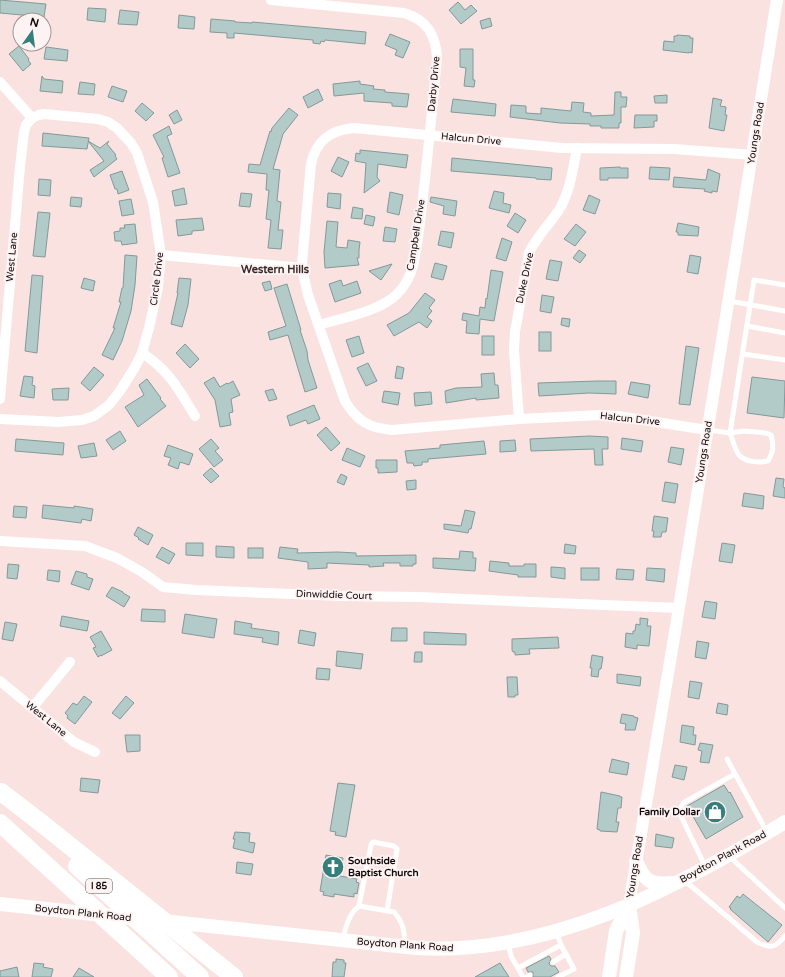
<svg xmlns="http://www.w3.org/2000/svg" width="785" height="977" viewBox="0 0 785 977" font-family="'Varela Round',sans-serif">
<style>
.building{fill:#b2cbc9;stroke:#829a99}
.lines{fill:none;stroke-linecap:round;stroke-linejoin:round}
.service{stroke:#fff;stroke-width:5}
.minor{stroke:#fff;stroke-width:10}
.tertiary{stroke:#fff;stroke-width:12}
.secondary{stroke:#fff;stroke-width:14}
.motorway{stroke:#fff;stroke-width:18}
.labels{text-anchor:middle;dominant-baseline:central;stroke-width:4;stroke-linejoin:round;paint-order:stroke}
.shield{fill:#fdf3f2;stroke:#585050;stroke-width:1}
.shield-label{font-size:9px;font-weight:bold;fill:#120a0a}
.street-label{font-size:10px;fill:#120a0a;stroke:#fdf3f2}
.poi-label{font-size:10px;font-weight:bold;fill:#120a0a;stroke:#fdf3f2;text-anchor:end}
.neighbourhood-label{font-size:11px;font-weight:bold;fill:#3a2827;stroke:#fdf3f2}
</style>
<rect width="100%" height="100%" fill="#fae2e0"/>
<!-- building -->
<g class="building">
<path d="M0 0 46 4 44 17 0 13Z"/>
<path d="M458 2 465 10 471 5 477 11 461 24 449 10Z"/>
<path d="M88 8 106 9 105 22 87 20Z"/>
<path d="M120 10 139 12 137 25 118 24Z"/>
<path d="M179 15 195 17 194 29 178 28Z"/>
<path d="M490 18 492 26 482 29 480 21Z"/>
<path d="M211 19 235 21V22L252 23V22L366 32 365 44 325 40 324 42 321 41 320 44 313 43V40L234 33V38H227V33L210 32Z"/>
<path d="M390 34 410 42 403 58 395 55 397 50 385 45Z"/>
<path d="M677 35 690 36V38H693L692 53 689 52V53L663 50 664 41 674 42V36H677Z"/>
<path d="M19 46 29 59 28 60 31 64 23 71 9 54Z"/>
<path d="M46 47 68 50 67 61 44 59Z"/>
<path d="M460 49H473V80H475L474 87 464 86 466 68 460 67Z"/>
<path d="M42 76 44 79 63 81 62 93 40 91Z"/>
<path d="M360 81V84L374 86 373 89 385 90V92L409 94 407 107 392 106V103L364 101V93L334 96 333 84Z"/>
<path d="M80 82 95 84 94 95 78 94Z"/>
<path d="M112 86 127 91 123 102 108 97Z"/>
<path d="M318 89 323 100 308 108 303 97Z"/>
<path d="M615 92H621V97H627L626 107H621V123H619V128H601V126H590V124L560 123 510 117 511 105 526 106V113L541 114V108L571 111 572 102 584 103 583 112 591 113V116L614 115Z"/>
<path d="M667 95V103H655L654 96Z"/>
<path d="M713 98 722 100 720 106 726 107 725 115H727L724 131 709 128Z"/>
<path d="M453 99 496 104 495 116 451 112Z"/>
<path d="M142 103 154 113 146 121 135 111Z"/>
<path d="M289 108 298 115 283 134 273 169 280 170 277 201 281 202 278 230H283L281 249 268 248 271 220 266 219 269 190H266L267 174 248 172 249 164 260 165 270 131 271 132 272 128Z"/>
<path d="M177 110 182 120 174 124 169 115Z"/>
<path d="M635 115H657V121H654V127L634 128Z"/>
<path d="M169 126 172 134 167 136 180 173 168 177 162 158 164 157 153 135Z"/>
<path d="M43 133 89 138 87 149 42 146Z"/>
<path d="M88 141 100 148 109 141 107 144 116 155 115 156 117 159 94 177 90 170 104 161Z"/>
<path d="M360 150 408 155 406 168 378 164 377 177 380 181 364 193 366 163 355 161 356 153 360 154Z"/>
<path d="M338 157 349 162 342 177 331 171Z"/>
<path d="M452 158 552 168 551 180 536 179V178L451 171Z"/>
<path d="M620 167V168H628V178H608V180H600V168Z"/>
<path d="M650 167 670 168 669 180 649 179Z"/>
<path d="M708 169 720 174 717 192 712 191V193L704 191 705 189 673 187 674 177 706 180Z"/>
<path d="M122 171 129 190 118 194 117 189H115L110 175Z"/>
<path d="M39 179 51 180 50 196 38 195Z"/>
<path d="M184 188 187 204 175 206 172 191Z"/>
<path d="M494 191 504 193 503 203 511 205 509 213 489 208Z"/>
<path d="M390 192 403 195 399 215 387 212Z"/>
<path d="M241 193 252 194 250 207 239 206Z"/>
<path d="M328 193 341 194 340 209 327 207Z"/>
<path d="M589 195 600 200 595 214 583 210Z"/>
<path d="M71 197 82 198 81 207 70 206Z"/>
<path d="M431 197 457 201 455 216 443 214 444 206 430 202Z"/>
<path d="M131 199 134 214 122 216 119 201Z"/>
<path d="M353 207 363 209 362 219 351 218Z"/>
<path d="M38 212 50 213 45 257 33 256Z"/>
<path d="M515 213 526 220 518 233 507 226Z"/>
<path d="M366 215 375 217 373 226 364 224Z"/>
<path d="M202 218 204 230 192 231V234L178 236 176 220Z"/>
<path d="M327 221 338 222 336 247 347 248 348 240 360 242 359 250V258H357L359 265 325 268 324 252Z"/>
<path d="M678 223 699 227 698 236 678 235V232H676Z"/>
<path d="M135 224 137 243 122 245 121 241H115L114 232 120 231V228H125L124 225Z"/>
<path d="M576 224 586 232 575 246 564 239Z"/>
<path d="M385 227 397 229 395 242 383 241Z"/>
<path d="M441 231 454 233 451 248 438 245Z"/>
<path d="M502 238 512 242 506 261 496 258Z"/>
<path d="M579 250 586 255 580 263 573 258Z"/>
<path d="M125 255 137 256 135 285 131 311 122 341 113 360 102 355 115 328H113L121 302H119L122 288H123Z"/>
<path d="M690 255 701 257 698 274 687 272Z"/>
<path d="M550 260 562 262 558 281 546 279Z"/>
<path d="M435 263 447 266 443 280 431 277Z"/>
<path d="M392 264 381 280 369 271Z"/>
<path d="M491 270 503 272 494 321 480 319 479 334 466 333 467 321 462 320 463 313 479 316 480 307 485 308 486 298 487 299Z"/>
<path d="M32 275 43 276 37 353 25 351Z"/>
<path d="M84 278 95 281 93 291 81 288Z"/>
<path d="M179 278 191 279 188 305 182 327 171 324 178 293H177Z"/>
<path d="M341 280 343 286 357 281 361 293 335 302 329 284Z"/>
<path d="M270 281 272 289 265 291 262 283Z"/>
<path d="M287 284 301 330H300L307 351 308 360 317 388 305 392 288 335 270 340 268 332 286 326 274 288Z"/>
<path d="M425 293 435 300 429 308 432 311 427 317 432 321 427 328 419 322 394 336 387 325 409 313Z"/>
<path d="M542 295 554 297 551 313 540 311Z"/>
<path d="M562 318 570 319 569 327 561 325Z"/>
<rect x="539" y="332" width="12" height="19"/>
<path d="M359 336 364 353 352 357 346 340Z"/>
<rect x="482" y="336" width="12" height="19"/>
<path d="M185 344 199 359 190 368 176 353Z"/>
<path d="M686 346 699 348 690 405 679 404Z"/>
<path d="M368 363 377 381 366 386 357 368Z"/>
<path d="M397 366 404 368 402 379 395 378Z"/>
<path d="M94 367 104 375 90 391 81 383Z"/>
<path d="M494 373 495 385H498L499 398 476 400V398L446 403 445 391 456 388 482 387 481 374Z"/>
<path d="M24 376 33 377 32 385 35 386 34 398 20 396Z"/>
<path d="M214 377 220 387 227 383 228 384 233 381 240 395 231 399 233 412 229 413 231 425 220 427 215 400 204 383Z"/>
<path d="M752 377 785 381 784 418 747 413Z"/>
<path d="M147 379 161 398 160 399 166 406 138 427 125 407 144 395 139 385Z"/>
<path d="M597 381H616V394L589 393 539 396 538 383Z"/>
<path d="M631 382 650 385 648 398 628 394Z"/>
<path d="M69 388 68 400H53L52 389Z"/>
<path d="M273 389 277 399 269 401 265 391Z"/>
<path d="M384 391 400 393 398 405 382 402Z"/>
<path d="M431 392 432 404 415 406 414 393Z"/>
<path d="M314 405 320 419 308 424 306 420 290 426 287 416Z"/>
<path d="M326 427 340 443 331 451 317 435Z"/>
<path d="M120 431 126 441 113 450 106 440Z"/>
<path d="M589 436 608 437V449H602L603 465H595L594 449 531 451 530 439Z"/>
<path d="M622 438 643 441 641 452 621 449Z"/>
<path d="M16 439 64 443 63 455 15 451Z"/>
<path d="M211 439 219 448 215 451 223 460 214 467 199 449Z"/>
<path d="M515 440 516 451 500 452V441Z"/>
<path d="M484 441 486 454 428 459V462H422V465L414 466 413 463H407L405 451 440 448V445Z"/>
<path d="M94 443 97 456 81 458 78 446Z"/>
<path d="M168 445 193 454 189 465 180 462 178 469 168 465 171 458 164 456Z"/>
<path d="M671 447 684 449 681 465 668 462Z"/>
<path d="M347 448 365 456 360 467 342 460Z"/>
<path d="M376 460H397V472L378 473V468H376Z"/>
<path d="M211 468 219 476 211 483 203 475Z"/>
<path d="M341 474 347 477 344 485 337 482Z"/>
<path d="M776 478 784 479 783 487 785 488V498L773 496Z"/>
<path d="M416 480V489L407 490 406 481Z"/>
<path d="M665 482 678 484 675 503 662 501Z"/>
<path d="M744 493 764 496 763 509 742 506Z"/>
<path d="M43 505 74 508V506L93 509 91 521 82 519 81 523 42 518Z"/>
<path d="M14 506 27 507 26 518 13 517Z"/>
<path d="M465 510 475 512 471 529H469L468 533 444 529V524L461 526Z"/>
<path d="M654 516 668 518 666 532H662L661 537H653L654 531H652Z"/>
<path d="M138 527 153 535 148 545 138 539 139 538 134 535Z"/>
<path d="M186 543H203V556L186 555Z"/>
<path d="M722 543 735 545 732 563 719 561Z"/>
<path d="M565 544 576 546 575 554 564 553Z"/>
<path d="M216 546 234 547V558L216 557Z"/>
<path d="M162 547 175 554 169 564 156 557Z"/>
<path d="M280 547 298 549 297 553 338 552 356 553V556L416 555V564H413V566H400V563H383L384 566 369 567V565L327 563V568L308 569V562L278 558Z"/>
<rect x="248" y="548" width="15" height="10"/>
<path d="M460 551 473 552V558H476L475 571 433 568V558L459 559Z"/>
<path d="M490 561 509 563V566H524V564H536V577H518V575L489 571Z"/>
<path d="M8 564 19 565 17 579 7 578Z"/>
<path d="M551 567 565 568V579L551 577Z"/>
<rect x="581" y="568" width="18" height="12"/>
<path d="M647 568 665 569 664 582 646 580Z"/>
<path d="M617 569 634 570 633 580 616 579Z"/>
<path d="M48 570 60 571 59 582 47 580Z"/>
<path d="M76 571 87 574V577L93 579 89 590 71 584Z"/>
<path d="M112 587 123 592V593L130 597 124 607 106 596Z"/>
<path d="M705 601 717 603 715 619 702 617Z"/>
<path d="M142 609 165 610V622L141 621Z"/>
<path d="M185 614 217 619 214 638 182 633Z"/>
<path d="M62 616 89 621 87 631 60 626Z"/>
<path d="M640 618 648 619 647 626H651L649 646 637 645V649L625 647 626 633 633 634V631H635L636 624 640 625Z"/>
<path d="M235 621 252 624 251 628 279 632 278 645 262 642 263 638 234 634Z"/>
<path d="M5 622 17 624 13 641 2 639Z"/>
<path d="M392 628H407V641H391Z"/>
<path d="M300 630 316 633 314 646 298 643Z"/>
<path d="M101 631 112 650 101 656V655L98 657 93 648 96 647 90 637Z"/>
<path d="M424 632 466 634V645L424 644Z"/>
<path d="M558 637 559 648 529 649 530 654 515 655V652H513L512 650V639Z"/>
<path d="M697 641 709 643 706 659 695 657Z"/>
<path d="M337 651 363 654 361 669 336 666Z"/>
<path d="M415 652H422V662H414Z"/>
<path d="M592 655 603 657 601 669H599L598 677 591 676 592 668H590Z"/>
<path d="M317 668 330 669 329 680 316 679Z"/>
<path d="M617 674 641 677 640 686 617 683Z"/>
<path d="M507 677H517L518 695H515V697H508Z"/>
<path d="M690 681 702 683 699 699 688 697Z"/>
<path d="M84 696 92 702 75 724 67 718 68 716 65 713 73 703 77 705Z"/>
<path d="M126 696 134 703 120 719 112 713Z"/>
<path d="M718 703 728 705 727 715 716 713Z"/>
<path d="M622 714 634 716V717L638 718 635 730H625L626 724 620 723Z"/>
<path d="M682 725 694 727 693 735H696L695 745 680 742Z"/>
<path d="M125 735H140V751L127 752Z"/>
<path d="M700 743 713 745 709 763 700 762 702 751 698 750Z"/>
<path d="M612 759 629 763 627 775 609 772Z"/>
<path d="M675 765 687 767 684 780 672 777Z"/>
<path d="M81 778 100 780 98 793 80 791Z"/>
<path d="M338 783 355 785 346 837 335 835 336 832 330 831Z"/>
<path d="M724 785 729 793 730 792 743 817 706 839 687 806Z"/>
<path d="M601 792 620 796V797H622L621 808H618L616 822H619L617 832 600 831V830L597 829Z"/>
<path d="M235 832 250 833 249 842 255 843 253 853 233 848 235 839H233Z"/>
<path d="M656 834 674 838 672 848 655 846Z"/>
<path d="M326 855 343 858 340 876 357 879 356 882 359 883 357 894 354 893V897L334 894V897L323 895 324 892 320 891Z"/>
<path d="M237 862 253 864 251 875 236 873Z"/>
<path d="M743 894 782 925 768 942 730 909 731 908 729 907 737 896 740 898Z"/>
<path d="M549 956 551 959 549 964 551 966H555L559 972 550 977H533V972H528L526 968Z"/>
<path d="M336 959 344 960V963H346L344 977H332L333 962H336Z"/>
<path d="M34 963 44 964 43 967 53 969 51 977H32Z"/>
<path d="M500 963 509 977H475Z"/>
<path d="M17 967 19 977H0V971Z"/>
<path d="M79 968 94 977H73Z"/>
</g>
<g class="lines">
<!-- service -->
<g class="service">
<path d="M729 301 785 311"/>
<path d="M747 326 785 333"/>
<path d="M743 354 785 360"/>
<path d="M708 430 730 433 754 280 785 285"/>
<path d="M744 431 766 433 771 435C774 444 773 453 768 461 759 463 745 462 739 455 735 450 733 440 730 433Z"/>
<path d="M727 759 767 832"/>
<path d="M730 857 785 908"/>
<path d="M705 866 679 812 683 803 735 774"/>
<path d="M684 880 757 942C771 949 775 948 785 936"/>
<path d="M359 906 371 845 373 842 394 846 397 849 387 911"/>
<path d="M556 931 561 945 574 969 558 977"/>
<path d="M343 939C346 927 348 915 359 906L394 912C404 924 404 930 405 945"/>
<path d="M508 943 511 956 523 977"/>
<path d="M553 962 566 954"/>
<path d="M518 968 561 945"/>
<path d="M527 977 530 975"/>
</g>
<!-- minor -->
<g class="minor">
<path d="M271 0 404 13C427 20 436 35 437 58 433 101 429 144 424 188 421 213 419 240 413 266 410 277 405 286 397 294 381 311 342 318 319 325"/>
<path d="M0 82 32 118"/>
<path d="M161 255 303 268"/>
<path d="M142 353C169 370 179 390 195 416"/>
<path d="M0 399 20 167 24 132 26 125 32 118 39 115 44 114 98 119 108 122 117 128 131 143 137 153 153 202 161 255 158 287 149 328 142 353 135 367 120 391 109 405 94 416 82 420 59 422 0 419"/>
<path d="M519 419 514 350 515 332 529 253C536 237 549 225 559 210 570 192 573 169 577 148"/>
<path d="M707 430 618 416 601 415 519 419 392 430C369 428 357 421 345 401L308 295 304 277 302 263 311 164C316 141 330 130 354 128L562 148 674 149 753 155"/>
<path d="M0 541 85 546 117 558 142 572 163 587 196 590 341 596 419 597 555 603 679 608"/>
<path d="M0 681 74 742 95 752"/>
<path d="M32 708 70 662"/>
</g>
<!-- tertiary -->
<path class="tertiary" d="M629 905 675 632 777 0"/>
<!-- secondary -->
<g class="secondary">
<path d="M636 861C645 882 650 885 673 883"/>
<path d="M0 904 139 919"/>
<path d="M163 921 416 948C549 956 675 889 785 822"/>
<path d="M609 977 616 931 629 905"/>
<path d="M626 977 633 933 629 905"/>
</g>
<!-- motorway -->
<g class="motorway">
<path d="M1 792 40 822 234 977"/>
<path d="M0 823 169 977"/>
<path d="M77 866 200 977"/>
</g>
</g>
<!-- icons -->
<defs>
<g id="shop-disc" transform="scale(1.15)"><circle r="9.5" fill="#367f7d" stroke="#fdf3f2"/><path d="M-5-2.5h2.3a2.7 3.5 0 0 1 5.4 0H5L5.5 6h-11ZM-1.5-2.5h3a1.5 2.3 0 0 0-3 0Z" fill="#fff"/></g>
<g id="church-disc" transform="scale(1.15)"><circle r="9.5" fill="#367f7d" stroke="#fdf3f2"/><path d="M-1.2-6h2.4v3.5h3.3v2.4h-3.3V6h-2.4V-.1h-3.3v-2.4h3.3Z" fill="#fff"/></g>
</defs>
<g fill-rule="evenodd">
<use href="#shop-disc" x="715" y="812"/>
<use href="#church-disc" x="333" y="867"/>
</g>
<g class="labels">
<!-- shield labels -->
<rect class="shield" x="86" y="879" width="26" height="14" rx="3"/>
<g class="shield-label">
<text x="99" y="886">I 85</text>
</g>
<!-- street labels -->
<g class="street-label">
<text transform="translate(434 84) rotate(-85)">Darby Drive</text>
<text transform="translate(756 133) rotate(-81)">Youngs Road</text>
<text transform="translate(471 139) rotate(5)">Halcun Drive</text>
<text transform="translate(416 235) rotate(-81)">Campbell Drive</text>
<text transform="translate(12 257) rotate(-85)">West Lane</text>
<text transform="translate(525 278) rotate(-78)">Duke Drive</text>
<text transform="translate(157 279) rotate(-83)">Circle Drive</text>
<text transform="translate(630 419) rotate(6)">Halcun Drive</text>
<text transform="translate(704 452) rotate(-81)">Youngs Road</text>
<text transform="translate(334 595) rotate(2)">Dinwiddie Court</text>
<text transform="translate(46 719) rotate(39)">West Lane</text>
<text transform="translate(723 857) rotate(-29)">Boydton Plank Road</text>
<text transform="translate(635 867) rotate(-81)">Youngs Road</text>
<text transform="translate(83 913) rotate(6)">Boydton Plank Road</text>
<text transform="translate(405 945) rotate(4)">Boydton Plank Road</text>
</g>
<!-- poi labels -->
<g class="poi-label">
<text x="700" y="812">Family Dollar</text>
<text x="348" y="861" text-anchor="start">Southside<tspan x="348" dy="12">Baptist Church</tspan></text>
</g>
<!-- neighbourhood labels -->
<g class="neighbourhood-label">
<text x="275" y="269">Western Hills</text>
</g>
</g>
<!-- north arrow -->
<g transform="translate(32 32) rotate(14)"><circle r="19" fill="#fdf3f2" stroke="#9f9695"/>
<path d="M0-3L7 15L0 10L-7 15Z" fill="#367f7d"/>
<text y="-6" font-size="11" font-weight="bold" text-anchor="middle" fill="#120a0a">N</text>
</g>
</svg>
